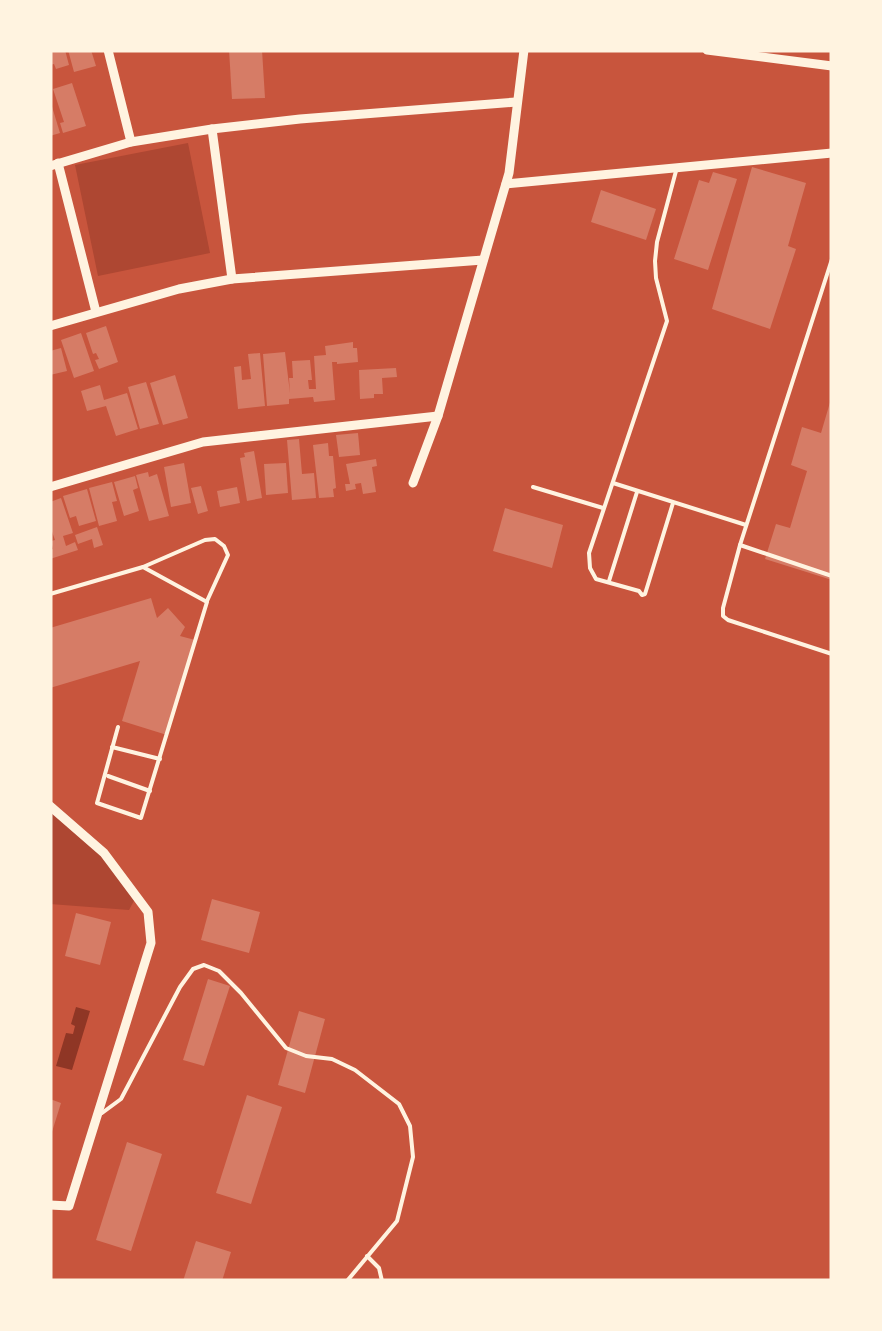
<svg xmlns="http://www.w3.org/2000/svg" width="882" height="1331" viewBox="0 0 882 1331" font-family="'Golos Text',sans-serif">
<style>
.green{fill:#ae4732}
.water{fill:#8f3625}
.building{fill:#d67c66}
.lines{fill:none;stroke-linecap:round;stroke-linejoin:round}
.service{stroke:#fff3e0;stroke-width:4}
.minor{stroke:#fff3e0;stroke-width:9}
</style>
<rect width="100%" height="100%" fill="#c8553d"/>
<!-- green -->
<g class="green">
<path d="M188 143 210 253 98 276 75 165Z"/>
<path d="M50 806 104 853 136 897 129 910 50 904Z"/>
</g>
<!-- water -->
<path class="water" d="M76 1007 90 1011 72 1070 56 1066 66 1033 73 1034 75 1026 71 1024Z"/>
<!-- building -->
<g class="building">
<path d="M50 50H65L69 65 56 69 54 64 50 65Z"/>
<path d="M68 50H91L96 66 74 72Z"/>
<path d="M229 50H262L265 98 232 99Z"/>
<path d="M72 83 86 126 63 133 60 123 64 122 53 89Z"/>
<path d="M50 100 60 133 50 136Z"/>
<path d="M752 167 806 183 788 246 796 249 770 329 712 309Z"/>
<path d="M713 172 737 179 708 270 674 259 699 180 709 183Z"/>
<path d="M601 190 656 209 646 240 591 222Z"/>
<path d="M106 326 118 362 99 369 95 360 99 359 96 353 93 354 86 333Z"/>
<path d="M81 333 94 371 74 378 61 340Z"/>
<path d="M353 342V348H357L358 362 337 364V362H332L335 400 314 402 313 397 289 399V404L267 406 263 354 285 352 290 393 289 378H293L292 361 310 360 312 380H308L309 389H316L314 356 326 355 325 346Z"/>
<path d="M61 348 67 371 50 375V351Z"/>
<path d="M260 353 265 406 238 409 234 367 241 366 242 380 251 379 248 354Z"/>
<path d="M396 368 397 377 382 378 383 394H374V398L360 399 359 370Z"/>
<path d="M175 375 188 418 163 425 150 383Z"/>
<path d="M146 382 159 424 140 429 128 387Z"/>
<path d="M100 385 104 400 127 393 138 429 116 436 106 406 87 411 81 391Z"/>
<path d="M831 399 832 400V580L765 559 776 524 790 528 807 471 791 465 802 427 821 433Z"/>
<path d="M358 433 360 455 339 457 336 435Z"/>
<path d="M299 439 302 474 314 473 316 498 292 500 287 440Z"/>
<path d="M328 443 329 456H333L336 488 333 489 334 497 319 498 313 445Z"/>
<path d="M254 451 262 498 247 501 240 458 245 457 244 453Z"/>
<path d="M376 459 377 466 372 467 376 492 363 494 361 483 355 484 356 489 346 491 345 484H350L346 464Z"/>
<path d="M184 463 191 503 171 507 164 467Z"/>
<path d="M286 463 288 493 266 495 264 464Z"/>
<path d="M148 472 149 477 157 474 169 516 149 521 136 475Z"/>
<path d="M135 476 138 488 133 490 139 511 124 516 114 482Z"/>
<path d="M112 482 117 501 112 502 117 521 99 526 89 488Z"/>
<path d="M201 486 208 511 198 514 191 488Z"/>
<path d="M237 487 240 503 220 507 217 491Z"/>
<path d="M87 489 96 521 79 526 76 516 70 518 63 496Z"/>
<path d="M61 498 73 533 63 536 66 546 75 542 78 550 50 559V550L53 549 51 541 55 540 50 526V502Z"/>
<path d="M505 508 563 525 552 568 493 551Z"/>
<path d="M97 527 103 545 94 548 92 539 78 544 75 535Z"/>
<path d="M151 598 157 618 168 608 185 627 180 636 195 640 167 735 122 721 140 661 50 688V628Z"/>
<path d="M212 899 260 912 249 953 201 940Z"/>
<path d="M76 913 111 922 100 965 65 956Z"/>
<path d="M208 979 230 986 204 1066 183 1060Z"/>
<path d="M299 1011 325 1019 305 1093 278 1085Z"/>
<path d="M247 1095 282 1107 251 1204 216 1193Z"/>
<path d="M50 1099 61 1103 51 1135H50Z"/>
<path d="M127 1142 162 1154 131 1251 96 1240Z"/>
<path d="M196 1241 231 1252 222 1281H183Z"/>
</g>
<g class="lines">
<!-- service -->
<g class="service">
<path d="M832 259 740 545 723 608V616L728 620 832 654"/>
<path d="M613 483 746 525"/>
<path d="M533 487 603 508"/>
<path d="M673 503 645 594 642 595 639 591 596 579 590 568 589 553 667 321 656 278 655 261 657 242 676 171"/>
<path d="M740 545 832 576"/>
<path d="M143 567 205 540 215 539 224 546 228 555 207 601"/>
<path d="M609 581 637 492"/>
<path d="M50 594 143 567 207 602 141 818 97 803 118 727"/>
<path d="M112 747 160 759"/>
<path d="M108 776 150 791"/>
<path d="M102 1113 121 1099 180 987 193 969 204 965 219 971 241 993 286 1048 306 1056 332 1059 355 1070 399 1104 410 1126 413 1157 397 1221 347 1281"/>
<path d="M367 1256 379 1268 382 1281"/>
</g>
<!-- minor -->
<g class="minor">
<path d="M108 50 131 142"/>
<path d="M707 50 832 66"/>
<path d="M212 129 232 279"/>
<path d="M58 163 96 312"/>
<path d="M50 166 131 142 212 129 300 119 516 102"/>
<path d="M506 184 832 153"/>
<path d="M50 326 179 289 232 279 483 260"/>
<path d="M413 483 438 416 509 173 524 50"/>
<path d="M50 487 203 442 438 416"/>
<path d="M50 806 104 853 148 912 151 943 69 1206 50 1205"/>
</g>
</g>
<!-- border -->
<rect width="882" height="1331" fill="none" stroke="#fff3e0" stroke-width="105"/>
</svg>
